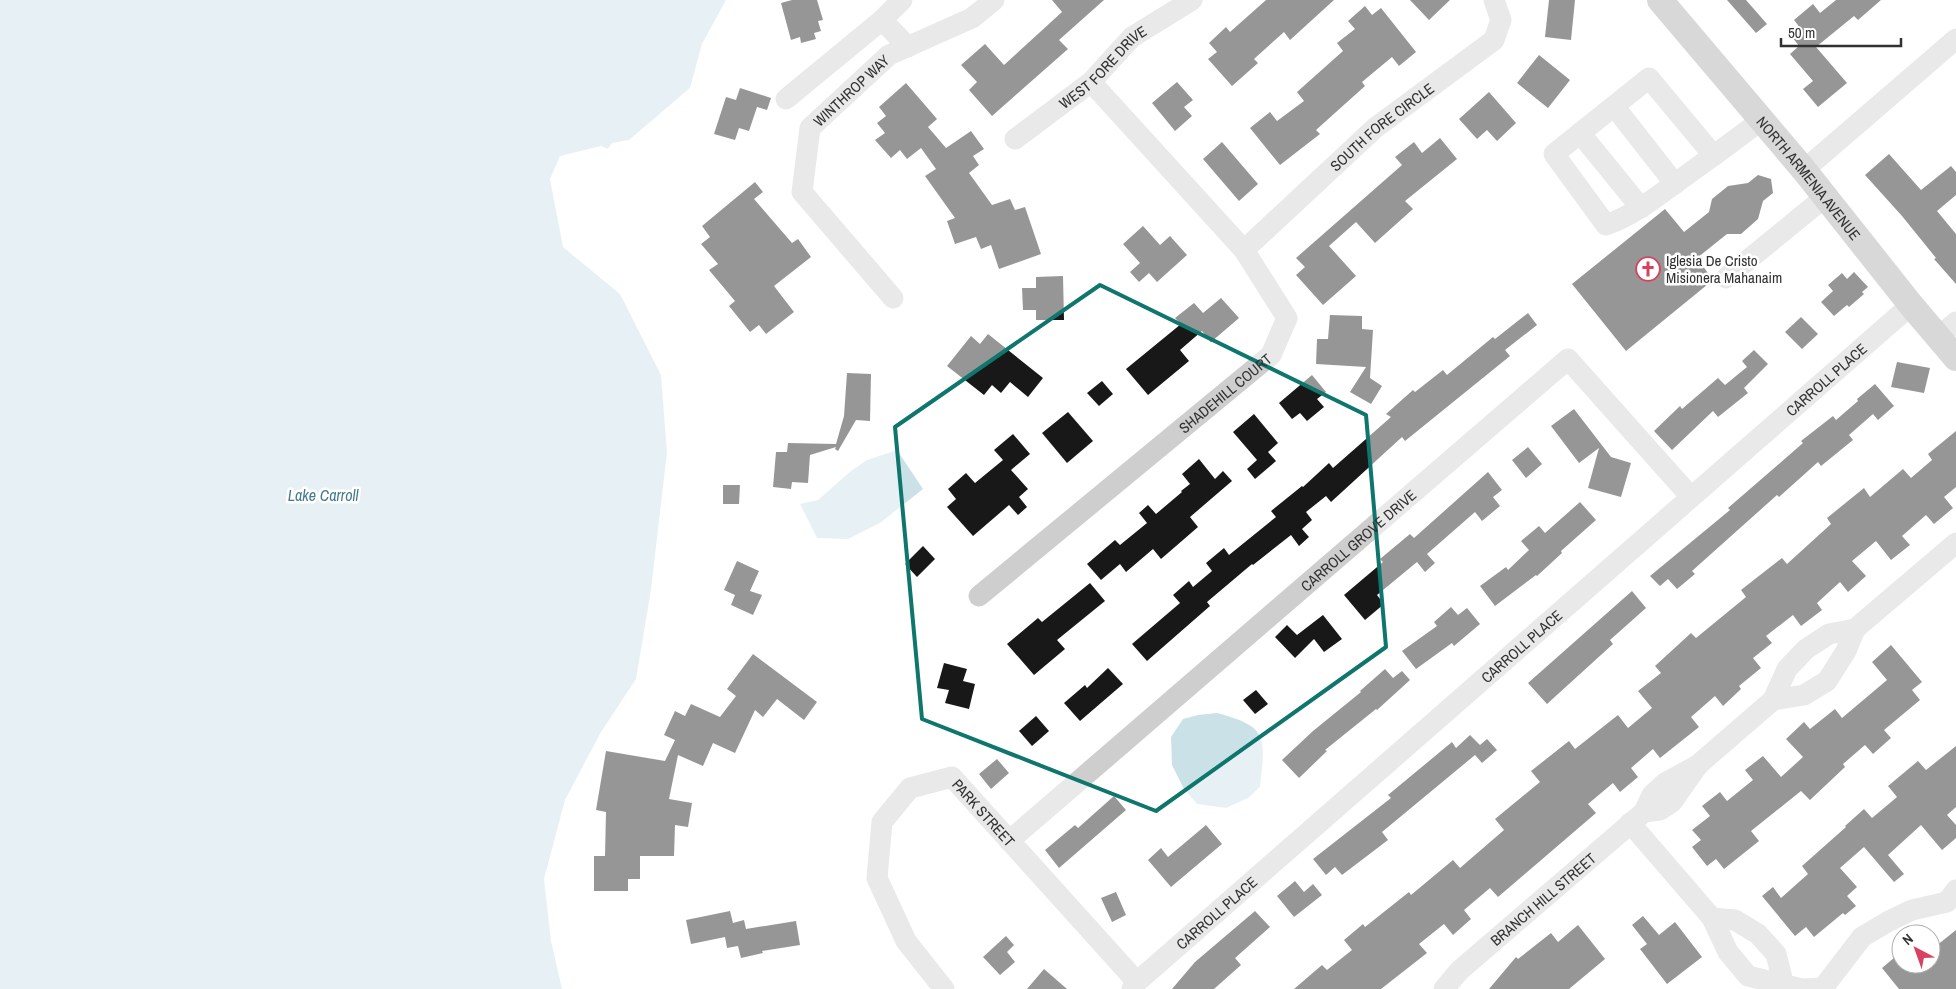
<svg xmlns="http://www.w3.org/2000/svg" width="1956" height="989" viewBox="0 0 1956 989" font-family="'Archivo Narrow',sans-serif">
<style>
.water{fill:#cbe1e8}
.building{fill:#181818}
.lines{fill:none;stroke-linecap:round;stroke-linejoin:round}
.minor{stroke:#cecece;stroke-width:21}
.major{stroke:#a9a9a9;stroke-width:26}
.marked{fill:none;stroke:#0f766e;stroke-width:4;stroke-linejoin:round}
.labels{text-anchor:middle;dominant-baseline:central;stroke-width:5;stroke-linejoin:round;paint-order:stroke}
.street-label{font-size:15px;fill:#313131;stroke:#fff}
.poi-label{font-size:15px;fill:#313131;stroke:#fff;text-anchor:start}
.water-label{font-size:16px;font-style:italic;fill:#447a8d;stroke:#fff}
</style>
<rect width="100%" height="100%" fill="#fff"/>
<!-- water -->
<g class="water">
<path d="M0 0H726L702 44 690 88 629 140 612 143 608 149 601 146 560 156 550 179 563 247 620 294 661 375 667 452 651 590 636 679 601 732 565 800 544 879 551 941 562 989H0Z"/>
<path d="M897 450 923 489 880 523 848 539 817 538 800 504 818 500 851 471 867 460Z"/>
<path d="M1217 713C1270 727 1265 738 1260 787L1248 798 1226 808 1197 804 1184 789 1172 765 1171 737 1183 719 1198 715Z"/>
</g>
<!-- building -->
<g class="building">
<path d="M792 0H817L823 20 818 21 821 31 814 33 816 39 801 43 800 37 791 40 781 3Z"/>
<path d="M1052 0H1104L1059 40 1068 49 992 116 969 90 977 82 961 65 985 44 1004 65 1062 12Z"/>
<path d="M1266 0H1334L1290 40 1284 32 1254 59 1258 63 1232 86 1208 59 1217 52 1209 43 1226 27 1230 32Z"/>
<path d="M1410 0H1450L1429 20Z"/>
<path d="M1549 0H1575L1571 40 1545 37Z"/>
<path d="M1727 0H1746L1767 24 1756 33Z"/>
<path d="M1836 0H1881L1858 20 1854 16 1816 47 1847 83 1818 107 1803 89 1813 81 1790 54 1799 46 1792 37 1801 29 1794 20 1813 4 1820 13Z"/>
<path d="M1365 6 1372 15 1381 8 1416 52 1399 66 1392 57 1362 82 1365 86 1316 130 1320 134 1280 165 1250 128 1270 112 1277 121 1304 101 1297 92 1343 51 1337 43 1355 29 1348 21Z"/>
<path d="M1539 55 1570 80 1548 108 1517 83Z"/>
<path d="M1177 82 1193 100 1184 107 1192 116 1175 131 1152 103Z"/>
<path d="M906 83 937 119 928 127 946 148 971 131 984 149 973 156 979 165 969 173 992 205 1010 199 1015 210 1025 207 1041 254 999 269 991 245 981 249 976 237 955 244 947 221 955 218 925 176 936 169 921 148 907 159 900 150 891 158 875 140 885 133 877 123 886 116 879 107Z"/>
<path d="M740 88 771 98 767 110 757 107 749 131 739 128 735 140 714 134 726 97 736 100Z"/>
<path d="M1489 92 1516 123 1497 141 1487 130 1477 139 1459 119Z"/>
<path d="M1440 138 1457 159 1405 201 1413 209 1375 243 1356 222 1329 246 1356 276 1323 305 1296 275 1305 267 1296 258 1402 165 1395 157 1414 142 1422 153Z"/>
<path d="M1222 142 1258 184 1239 201 1203 159Z"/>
<path d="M1889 154 1921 190 1951 166 1956 172V195L1937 211 1956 234V284L1934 259 1936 258 1902 216 1865 175Z"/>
<path d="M1758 175 1771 179 1773 193 1763 201 1758 219 1741 234H1727L1697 258 1713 280 1626 351 1572 284 1665 209 1684 232 1709 212 1712 199 1728 186 1748 183Z"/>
<path d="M755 182 763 192 754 199 792 243 798 239 811 257 774 286 794 312 766 334 759 325 750 332 729 306 735 301 709 270 718 264 701 244 710 237 702 226Z"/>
<path d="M1143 226 1160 245 1170 236 1187 255 1157 282 1149 273 1139 282 1130 272 1140 263 1123 244Z"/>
<path d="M1854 272 1868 287 1862 292 1864 294 1849 307 1847 305 1834 316 1821 302 1833 291 1828 285 1842 273 1847 279Z"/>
<path d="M1063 276 1064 320H1036V310H1023L1022 288H1036V277Z"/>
<path d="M1221 298 1239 318 1211 342 1202 331 1180 350 1189 361 1148 395 1126 369 1181 324 1175 318 1194 303 1203 313Z"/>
<path d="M1528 313 1537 325 1505 350 1510 356 1405 441 1402 437 1331 502 1326 496 1306 512 1312 520 1302 529 1309 537 1299 546 1291 535 1253 565 1252 564 1207 602 1210 606 1147 661 1132 644 1180 603 1173 595 1189 581 1193 587 1212 571 1206 563 1224 548 1229 555 1276 517 1271 511 1302 486 1303 487 1329 463 1333 468 1391 417 1386 414 1413 390 1415 392 1443 370 1447 375 1493 337 1495 339Z"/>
<path d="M1330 315 1362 316V329L1373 330 1370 378 1382 386 1371 404 1350 392 1366 367 1316 364 1317 339H1328Z"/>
<path d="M1801 317 1818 334 1802 349 1785 332Z"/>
<path d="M988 334 1043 378 1028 397 1010 382 1001 393 992 385 984 395 947 366 971 336 980 344Z"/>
<path d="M1754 350 1768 364 1744 388 1748 393 1718 417 1713 411 1672 450 1654 431 1680 406 1682 409 1718 378 1725 385 1747 367 1742 361Z"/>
<path d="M1897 362 1930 368 1924 393 1891 387Z"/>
<path d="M847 373 871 374 870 421 856 420 838 451 835 449 836 447 810 455 808 483 792 482 791 489 773 487 776 452H787L788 443 836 444 844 416Z"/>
<path d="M1312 375 1326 392 1317 399 1324 407 1307 421 1300 413 1292 419 1279 403Z"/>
<path d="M1102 381 1113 394 1099 406 1087 393Z"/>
<path d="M1875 384 1894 406 1878 420 1873 414 1849 435 1853 440 1821 466 1818 462 1779 497 1777 495 1692 571 1695 574 1677 589 1668 579 1660 586 1650 576 1730 510 1728 508 1803 443 1801 441 1833 416 1836 420 1858 401 1857 399Z"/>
<path d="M1574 409 1611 457 1631 463 1621 497 1588 488 1599 448 1579 463 1551 426Z"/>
<path d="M1068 412 1093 441 1067 463 1042 433Z"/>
<path d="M1254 414 1278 443 1268 452 1276 461 1255 479 1247 469 1257 460 1233 432Z"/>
<path d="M1956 431V487L1944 497 1953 508 1934 524 1926 515 1902 536 1910 545 1891 560 1876 541 1852 561 1866 576 1848 592 1840 582 1817 603 1822 610 1801 626 1793 615 1766 636 1772 643 1753 658 1761 668 1739 686 1741 689 1723 706 1715 696 1691 717 1699 727 1660 758 1653 749 1631 768 1638 777 1620 792 1613 783 1588 804 1596 813 1498 897 1490 888 1464 910 1471 919 1453 935 1444 924 1419 944 1427 953 1381 989H1294L1322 965 1327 970 1352 950 1344 940 1363 924 1365 927 1409 892 1411 895 1453 860 1460 868 1504 830 1495 819 1540 782 1531 771 1569 741 1575 749 1618 715 1628 728 1652 708 1638 691 1661 673 1655 666 1691 633 1696 638 1746 597 1741 590 1782 558 1787 564 1831 524 1827 518 1864 488 1870 497 1903 469 1911 478 1932 460 1928 454Z"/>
<path d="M1013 434 1030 454 1011 470 1028 489 1019 497 1027 507 1018 515 1009 505 973 536 947 507 956 499 948 489 966 473 975 483 1003 460 994 450Z"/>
<path d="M1528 447 1542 464 1526 478 1512 460Z"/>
<path d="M1199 459 1215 479 1223 471 1232 481 1190 517 1198 527 1161 559 1153 549 1126 572 1120 564 1101 580 1087 564 1115 540 1120 545 1147 523 1139 513 1148 505 1156 514 1182 492 1181 491 1190 484 1182 474Z"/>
<path d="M1488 472 1502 490 1493 497 1500 506 1482 521 1475 512 1427 554 1435 563 1425 572 1417 562 1377 595 1384 604 1365 620 1344 595 1383 562 1380 559 1410 534 1414 538Z"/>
<path d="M723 485H740L739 504H723Z"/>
<path d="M1580 502 1596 520 1561 551 1562 553 1537 576 1536 575 1495 606 1480 586 1506 567 1508 570 1529 550 1521 541 1539 526 1545 533Z"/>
<path d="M923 546 935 559 917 577 905 564Z"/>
<path d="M737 561 759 571 750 591 762 595 753 615 731 605 735 595 724 590Z"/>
<path d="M1090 583 1105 601 1057 640 1065 649 1034 675 1007 644 1038 618 1042 622Z"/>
<path d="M1632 591 1646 608 1610 640 1613 644 1547 704 1528 683Z"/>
<path d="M1451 607 1458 615 1467 608 1480 624 1454 646 1452 643 1416 669 1402 651 1437 626 1434 622Z"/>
<path d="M1323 615 1342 639 1324 652 1314 639 1295 658 1275 637 1287 625 1297 635Z"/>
<path d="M1891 645 1922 682 1912 690 1920 700 1884 730 1891 738 1873 754 1865 745 1843 764 1845 767 1810 800 1801 791 1751 831 1759 841 1724 869 1716 859 1707 866 1692 847 1701 840 1692 830 1710 816 1702 806 1720 792 1727 801 1753 780 1745 770 1763 756 1781 777 1803 757 1786 739 1804 722 1810 729 1835 709 1842 718 1887 680 1872 662Z"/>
<path d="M753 654 817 702 804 720 777 699 763 717 755 710 735 753 713 743 703 766 678 755 669 799 692 803 688 827 675 825 674 856H640V879H628V891H594V856H605L606 812 596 810 606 751 665 761 675 740 664 735 675 711 685 716 691 704 720 717 736 696 727 689Z"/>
<path d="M944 663 967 669 963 681 975 684 969 709 945 703 949 690 937 688Z"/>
<path d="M1108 668 1123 684 1080 721 1064 703 1085 685 1087 688Z"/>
<path d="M1385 669 1393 678 1402 671 1410 680 1377 710 1376 709 1325 750 1327 751 1299 778 1282 760 1313 731 1361 692 1360 691Z"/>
<path d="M1256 690 1268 704 1255 714 1243 700Z"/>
<path d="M1036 716 1049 731 1032 746 1019 731Z"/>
<path d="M1470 735 1480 745 1487 739 1497 750 1482 763 1475 755 1382 832 1388 840 1342 875 1335 867 1326 875 1313 859 1391 798 1388 795 1452 742 1456 748Z"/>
<path d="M1956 746V807L1947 815 1956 825V838L1942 850 1921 825 1888 855 1904 874 1894 882 1864 847 1840 868 1857 887 1847 896 1856 906 1845 915 1843 913 1814 937 1806 927 1795 936 1762 896 1773 887 1781 898 1808 874 1802 866 1846 827 1845 826 1864 809 1872 818 1897 797 1888 786 1918 761 1926 770Z"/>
<path d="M997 759 1009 773 991 789 979 774Z"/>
<path d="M1114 796 1126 810 1059 868 1045 850 1075 825 1078 828Z"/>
<path d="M1206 825 1222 844 1171 887 1148 860 1161 848 1168 857Z"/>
<path d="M1295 881 1304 892 1313 884 1322 895 1294 917 1277 896Z"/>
<path d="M1116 892 1126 915 1112 922 1101 898Z"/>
<path d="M730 911 733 923 744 920 746 929 796 921 800 945 762 951 763 953 741 958 738 946 727 948 725 937 691 944 686 920Z"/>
<path d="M1255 911 1270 927 1235 958 1241 965 1214 989H1172L1195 962Z"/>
<path d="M1643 916 1659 935 1675 922 1702 957 1667 984 1640 949 1647 944 1632 925Z"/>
<path d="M1578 925 1605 959 1569 989H1489L1516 957 1518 959 1551 933 1558 942Z"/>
<path d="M1956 930V989H1899L1882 968 1901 952V964H1931V950Z"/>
<path d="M1006 936 1014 945 1007 952 1015 962 1000 975 983 957Z"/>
<path d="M1044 969 1067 989H1027Z"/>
</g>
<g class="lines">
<!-- minor -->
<g class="minor">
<path d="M902 0 882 20 908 47"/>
<path d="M786 99 882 20"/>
<path d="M1614 106 1675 184"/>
<path d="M1580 133 1641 208"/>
<path id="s1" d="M1015 139 1091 82 1132 37 1192 0"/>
<path d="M1714 156 1649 78 1554 154 1606 225C1636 214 1659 195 1684 177 1710 158 1736 140 1761 120"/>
<path d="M1804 170 1956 39"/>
<path id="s2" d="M1244 250 1375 128 1494 40 1501 20 1494 0"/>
<path d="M1726 278 1825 197"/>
<path id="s3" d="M893 298 802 192 810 128 889 55 972 18 994 0"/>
<path d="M1938 337 1956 322"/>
<path id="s4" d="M979 596 1271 355 1287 318 1244 250 1091 82"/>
<path d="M1773 700 1804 695 1827 681 1846 651 1855 629 1956 543"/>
<path d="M1698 765 1773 700 1787 669 1806 649 1829 634 1855 629"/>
<path d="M1630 823 1712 918 1728 952 1748 976 1802 989 1823 988 1862 937 1889 921 1912 910 1947 902 1956 890"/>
<path id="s5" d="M1009 841 1568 359 1691 497"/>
<path d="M1712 918 1735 920 1758 934 1776 954 1784 986"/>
<path id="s6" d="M944 989 906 941 877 878 882 822 910 788 952 777 1137 982"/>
<path id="s7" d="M1132 989 1137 982 1911 305"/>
<path id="s8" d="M1444 989 1459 971 1644 812 1652 795 1665 783 1698 765 1672 802 1660 810 1644 812"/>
</g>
<!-- major -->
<path class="major" id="s9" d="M1660 0 1804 170 1911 305 1956 358"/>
</g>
<!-- marked area -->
<path d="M0 0H1956V989H0ZM1100 285 1366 415 1386 647 1156 811 922 719 895 427Z" fill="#fff" fill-opacity=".55" fill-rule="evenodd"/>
<path class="marked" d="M1100 285 1366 415 1386 647 1156 811 922 719 895 427Z"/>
<!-- icons -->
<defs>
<g id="church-ring" transform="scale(1.25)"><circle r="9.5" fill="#fff" stroke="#d84260" stroke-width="1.5"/><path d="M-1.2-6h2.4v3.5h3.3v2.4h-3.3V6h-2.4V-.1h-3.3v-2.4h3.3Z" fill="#d84260"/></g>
</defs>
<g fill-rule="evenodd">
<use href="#church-ring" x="1648" y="269"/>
</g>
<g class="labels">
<!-- street labels -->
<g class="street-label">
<text stroke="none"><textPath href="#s1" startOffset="114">WEST FORE DRIVE</textPath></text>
<text stroke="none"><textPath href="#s3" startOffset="260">WINTHROP WAY</textPath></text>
<text stroke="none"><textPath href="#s2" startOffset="185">SOUTH FORE CIRCLE</textPath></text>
<text stroke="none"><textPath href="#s9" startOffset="232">NORTH ARMENIA AVENUE</textPath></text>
<text stroke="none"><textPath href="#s7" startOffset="924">CARROLL PLACE</textPath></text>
<text stroke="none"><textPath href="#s4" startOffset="319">SHADEHILL COURT</textPath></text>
<text stroke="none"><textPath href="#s5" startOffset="461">CARROLL GROVE DRIVE</textPath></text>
<text stroke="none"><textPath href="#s7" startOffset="519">CARROLL PLACE</textPath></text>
<text stroke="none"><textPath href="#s6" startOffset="322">PARK STREET</textPath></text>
<text stroke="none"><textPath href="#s8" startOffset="134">BRANCH HILL STREET</textPath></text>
<text stroke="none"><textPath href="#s7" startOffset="114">CARROLL PLACE</textPath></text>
</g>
<!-- poi labels -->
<g class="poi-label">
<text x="1666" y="260">Iglesia De Cristo<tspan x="1666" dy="17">Misionera Mahanaim</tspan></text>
</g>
<!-- water labels -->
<g class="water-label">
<text x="323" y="495">Lake Carroll</text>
</g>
</g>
<!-- north arrow -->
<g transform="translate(1916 949) rotate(319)"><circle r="24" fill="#ffffff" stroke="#adadad"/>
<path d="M0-4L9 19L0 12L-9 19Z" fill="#d84260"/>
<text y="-8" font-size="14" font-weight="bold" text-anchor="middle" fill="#313131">N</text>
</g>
<!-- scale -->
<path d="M1781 38v8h120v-8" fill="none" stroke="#313131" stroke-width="2.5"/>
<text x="1788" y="38" font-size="15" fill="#313131" stroke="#ffffff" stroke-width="4" paint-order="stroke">50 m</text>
</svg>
